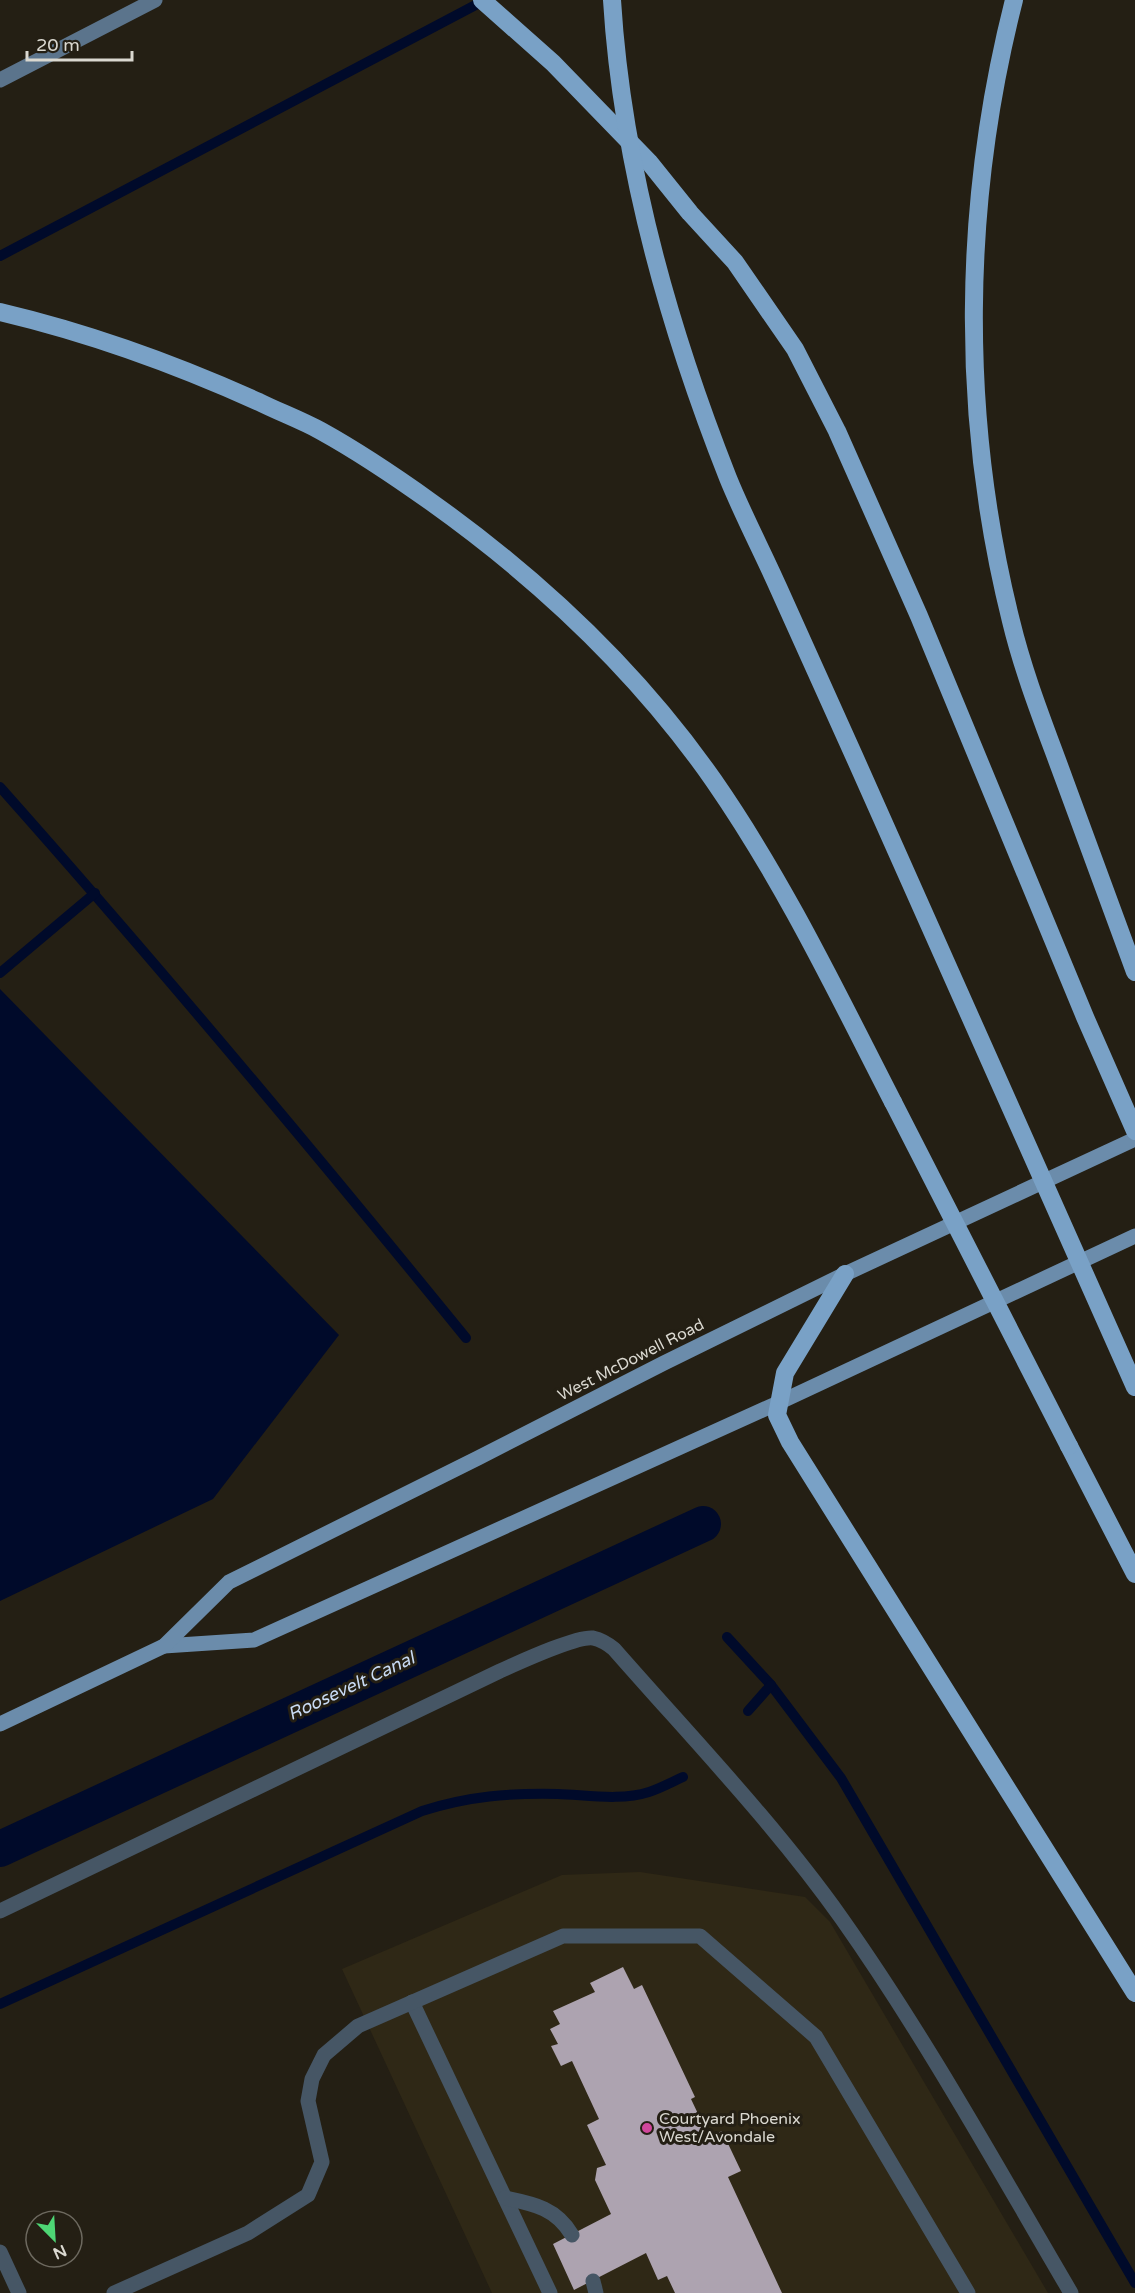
<svg xmlns="http://www.w3.org/2000/svg" width="1135" height="2293" viewBox="0 0 1135 2293" font-family="'Varela Round',sans-serif">
<style>
.built{fill:#2f2816}
.water{fill:#000a2a}
.lines{fill:none;stroke-linecap:round;stroke-linejoin:round}
.stream{stroke:#000a2a;stroke-width:10}
.canal{stroke:#000a2a;stroke-width:36}
.building{fill:#ada3b0}
.lane{stroke:#465665;stroke-width:15}
.street{stroke:#465665;stroke-width:15}
.secondary{stroke:#5b748c;stroke-width:15}
.primary{stroke:#6b8cab;stroke-width:15}
.highway{stroke:#79a1c6;stroke-width:18}
.highway-bridge{stroke:#79a1c6;stroke-width:18}
.hotel-dot{fill:#d1479c;stroke:#241f14;stroke-width:2}
.labels{text-anchor:middle;dominant-baseline:central;stroke-width:6;stroke-linejoin:round;paint-order:stroke}
.street-label{font-size:16px;fill:#dad8d0;stroke:#241f14}
.poi-label{font-size:16px;fill:#dad8d0;stroke:#241f14;text-anchor:start}
.water-label{font-size:18px;font-style:italic;fill:#c9dbf4;stroke:#241f14}
</style>
<rect width="100%" height="100%" fill="#241f14"/>
<!-- built -->
<path class="built" d="M640 1872 805 1897 830 1922 1048 2293H492L342 1969 562 1875Z"/>
<!-- water -->
<path class="water" d="M0 989 339 1335 213 1499 0 1601Z"/>
<g class="lines">
<!-- stream -->
<g class="stream">
<path d="M0 256 485 0"/>
<path d="M0 787C160 967 314 1151 466 1338"/>
<path d="M0 973 95 893"/>
<path d="M727 1637 771 1685 841 1778 1135 2283"/>
<path d="M748 1711 771 1685"/>
<path d="M0 2004 422 1811C469 1796 509 1793 558 1794 587 1795 621 1801 649 1792 661 1788 672 1782 683 1777"/>
</g>
<!-- canal -->
<path class="canal" d="M0 1849 703 1524"/>
</g>
<!-- building -->
<path class="building" d="M623 1967 634 1989 642 1985 695 2097 691 2099 709 2137 722 2131 741 2171 728 2177 782 2293H675L667 2276 658 2280 646 2253 574 2290 553 2244 611 2214 595 2180 597 2168 606 2165 587 2125 599 2119 572 2061 561 2066 551 2046 558 2044 550 2029 560 2024 553 2011 595 1992 590 1983Z"/>
<g class="lines">
<!-- lane -->
<g class="lane">
<path d="M0 1911 500 1671C518 1663 576 1636 593 1638 602 1640 608 1644 614 1649 691 1737 774 1823 842 1919 926 2038 997 2167 1071 2293"/>
<path d="M412 2002 550 2293"/>
<path d="M505 2198C534 2204 556 2208 572 2235"/>
<path d="M593 2281 596 2293"/>
<path d="M114 2293 248 2233 308 2195 322 2162 308 2101 312 2079 324 2055 358 2026 563 1936H700L816 2037 968 2293"/>
</g>
<!-- street -->
<path class="street" d="M0 2252 19 2293"/>
<!-- secondary -->
<path class="secondary" d="M0 80 155 0"/>
<!-- primary -->
<g class="primary">
<path d="M164 1646 254 1640 778 1403 1135 1236"/>
<path d="M0 1724 164 1646 229 1582 478 1458 664 1363 845 1274 1135 1139"/>
</g>
<!-- highway -->
<g class="highway">
<path d="M482 0 553 63 649 162 690 213 735 262 795 349 837 431 919 616 1085 1017 1135 1131"/>
<path d="M1014 0C962 204 960 417 1011 621 1024 675 1045 727 1064 779 1087 843 1111 907 1135 972"/>
<path d="M0 312C89 333 175 364 259 402 279 412 301 420 321 431 359 452 396 477 431 502 539 579 638 672 714 781 784 882 837 993 893 1102"/>
<path d="M845 1274 785 1373 777 1415 790 1442 1135 1993"/>
<path d="M1069 1446 1135 1574"/>
</g>
<!-- highway-bridge -->
<g class="highway-bridge">
<path d="M612 0C622 164 668 326 728 478 743 515 762 551 778 587 804 644 829 701 855 758 948 968 1042 1177 1135 1387"/>
<path d="M893 1102 1069 1446"/>
</g>
</g>
<!-- markers -->
<circle class="hotel-dot" cx="647" cy="2128" r="6"/>
<g class="labels">
<!-- street labels -->
<g class="street-label">
<text transform="translate(631 1360) rotate(-27)">West McDowell Road</text>
</g>
<!-- poi labels -->
<g class="poi-label">
<text x="659" y="2119">Courtyard Phoenix<tspan x="659" dy="18">West/Avondale</tspan></text>
</g>
<!-- water labels -->
<g class="water-label">
<text transform="translate(351 1686) rotate(-25)">Roosevelt Canal</text>
</g>
</g>
<!-- north arrow -->
<g transform="translate(54 2239) rotate(156)"><circle r="28" fill="#241f14" stroke="#6d695f" stroke-width="1.5"/>
<path d="M0-4.5L10 22L0 15L-10 22Z" fill="#4ed675"/>
<text y="-9" font-size="16" font-weight="bold" text-anchor="middle" fill="#dad8d0">N</text>
</g>
<!-- scale -->
<path d="M27 51v9h105v-9" fill="none" stroke="#dad8d0" stroke-width="3"/>
<text x="36" y="51" font-size="18" fill="#dad8d0" stroke="#241f14" stroke-width="4.5" paint-order="stroke">20 m</text>
</svg>
